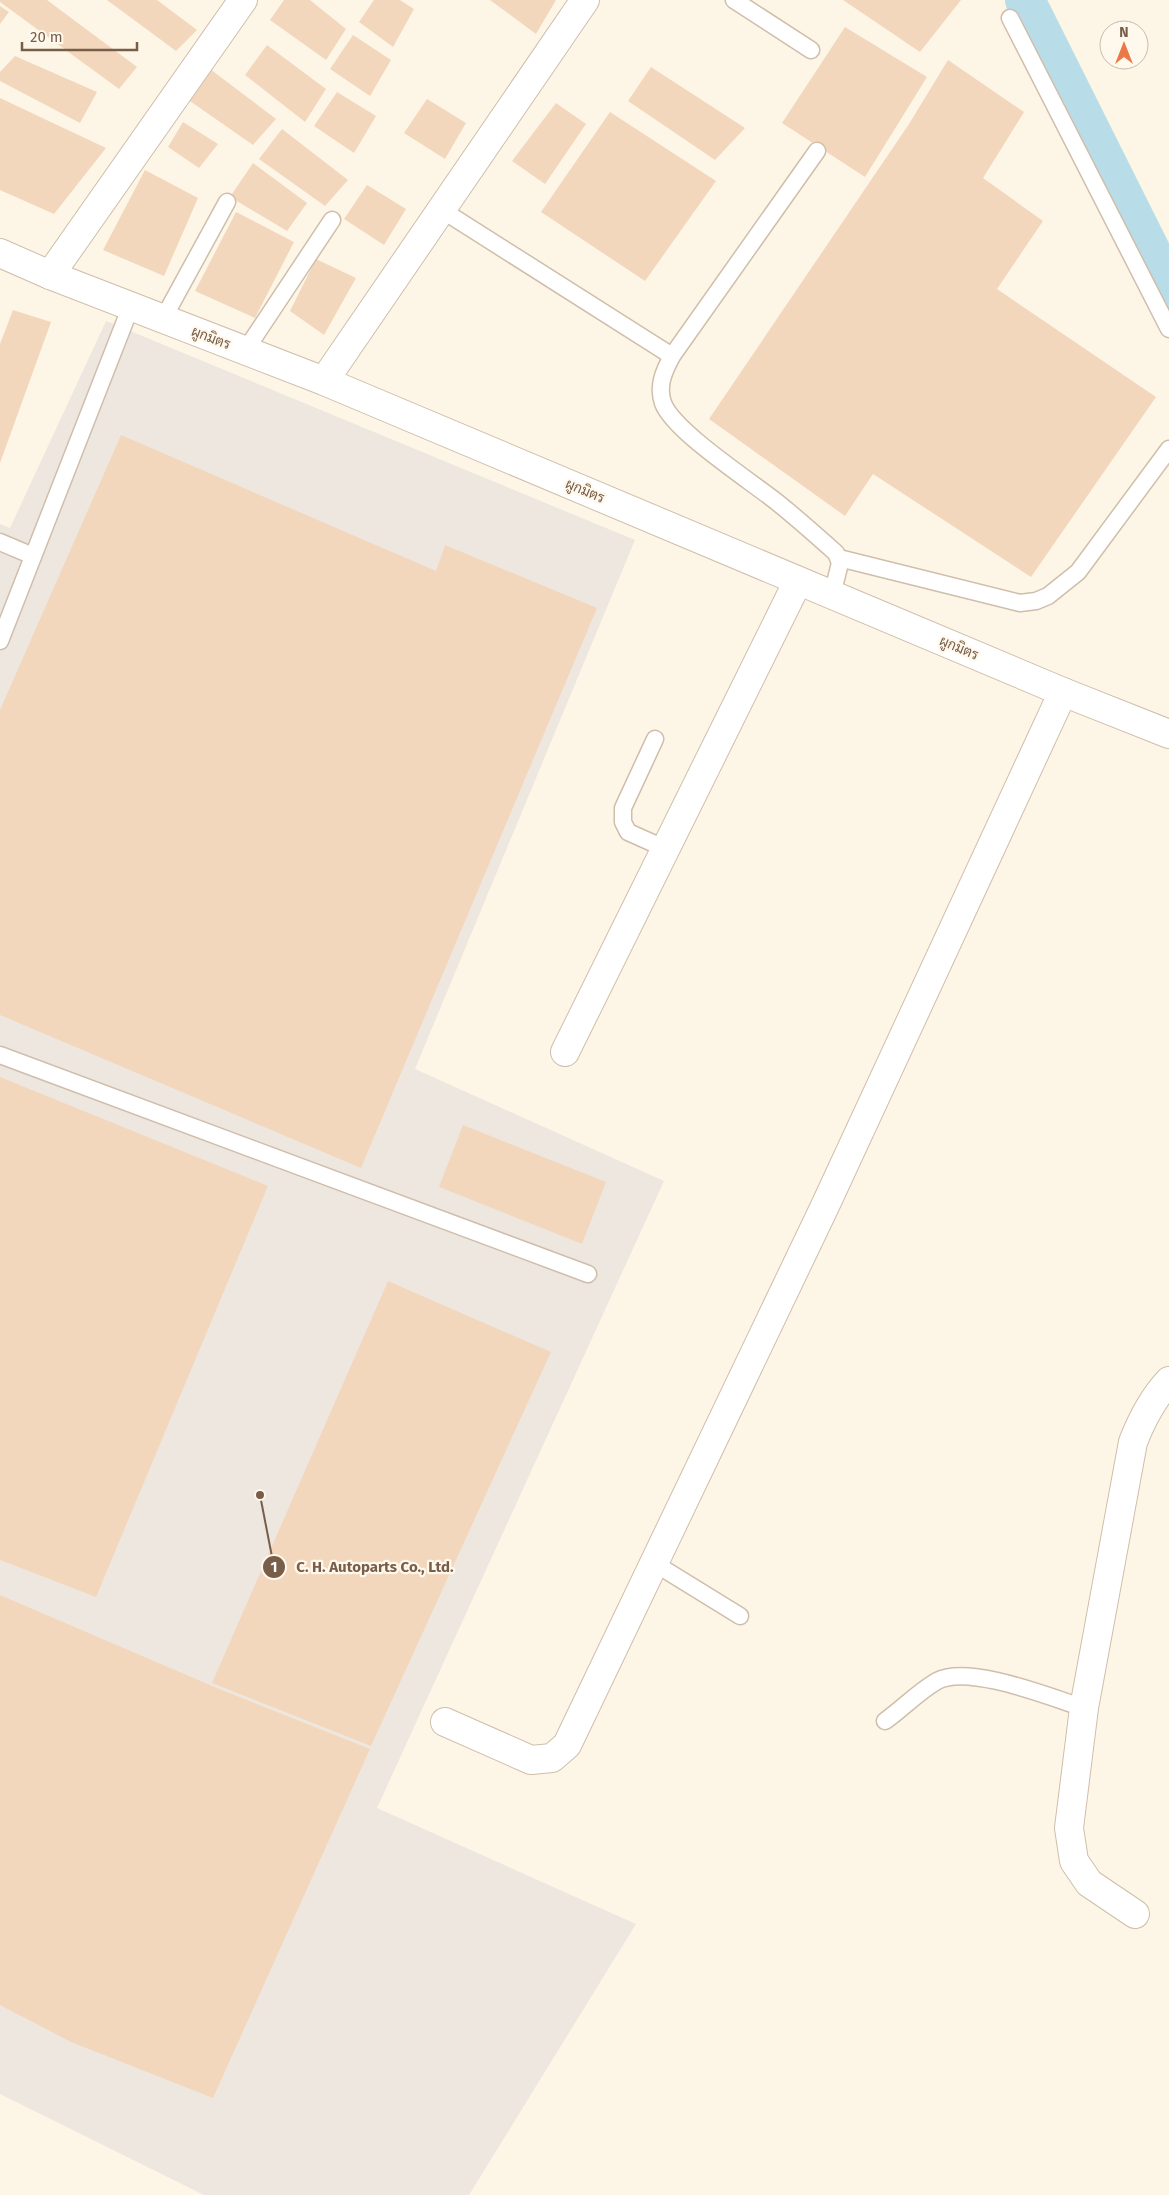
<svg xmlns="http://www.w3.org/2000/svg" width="1169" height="2195" viewBox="0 0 1169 2195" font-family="'Fira Sans',Sarabun,sans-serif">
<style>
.industrial{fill:#ede7e0}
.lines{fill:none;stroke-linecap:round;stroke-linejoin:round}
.canal{stroke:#b9dde8;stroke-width:40}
.building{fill:#f3d7bd}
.service-casing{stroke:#cfbeab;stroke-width:19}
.minor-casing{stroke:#cfbeab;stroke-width:30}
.service{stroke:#fff;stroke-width:16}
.minor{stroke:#fff;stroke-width:28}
.labels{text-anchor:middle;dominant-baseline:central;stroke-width:4.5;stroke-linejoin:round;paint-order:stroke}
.street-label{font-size:14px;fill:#785d49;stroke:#fff9ed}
.leader{fill:none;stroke:#785d49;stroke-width:2}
.callout-dot{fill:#785d49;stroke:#fff9ed;stroke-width:2}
.mark-label{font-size:15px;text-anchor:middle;font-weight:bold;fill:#fff}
.callout-label{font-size:15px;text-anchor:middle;font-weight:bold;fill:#785d49;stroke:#fff9ed;stroke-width:4.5;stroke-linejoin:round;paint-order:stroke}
</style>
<rect width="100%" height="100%" fill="#fdf6e6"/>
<!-- industrial -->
<path class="industrial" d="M106 321 635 540 415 1069 664 1181 377 1808 636 1924 469 2195H204L0 2094V524L10 528Z"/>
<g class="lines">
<!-- canal -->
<path class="canal" d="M1025 0 1169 288"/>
</g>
<!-- building -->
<g class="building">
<path d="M0 0H47L137 67 119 89 0 2Z"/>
<path d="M107 0H157L197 30 176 51Z"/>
<path d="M284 0H310L346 29 326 60 270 20Z"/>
<path d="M374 0H400L414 9 393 47 359 22Z"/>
<path d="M490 0H556L536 34Z"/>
<path d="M843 0H961L920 52Z"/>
<path d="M0 6 9 12 0 24Z"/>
<path d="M845 27 927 77 865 177 782 123Z"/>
<path d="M353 35 391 60 370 96 330 69Z"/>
<path d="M267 45 326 89 305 122 245 75Z"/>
<path d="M15 56 97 92 80 123 0 81V72Z"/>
<path d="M948 60 1024 112 983 178 1043 221 997 289 1156 397 1031 577 873 474 845 516 709 419 909 124Z"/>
<path d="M651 67 745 128 715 160 628 101Z"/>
<path d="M210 69 276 119 253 145 187 99Z"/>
<path d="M337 92 376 116 354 153 314 126Z"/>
<path d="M0 98 106 148 54 214 0 190Z"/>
<path d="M427 99 466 123 445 159 404 133Z"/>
<path d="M556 103 586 124 545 184 512 161Z"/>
<path d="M610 112 716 181 645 281 541 212Z"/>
<path d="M183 122 218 144 199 168 168 147Z"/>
<path d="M282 129 348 180 325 206 259 159Z"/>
<path d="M253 163 307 203 287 231 230 197Z"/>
<path d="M145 170 198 198 164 276 103 250Z"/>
<path d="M367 185 406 209 384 245 344 219Z"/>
<path d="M236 212 294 242 255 318 195 291Z"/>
<path d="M316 259 356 278 324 335 290 311Z"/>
<path d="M13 310 51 322 0 463V344Z"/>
<path d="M121 435 436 571 445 545 597 608 361 1168 0 1015V710Z"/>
<path d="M0 1077 268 1186 96 1597 0 1560Z"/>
<path d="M463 1125 606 1182 582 1244 439 1187Z"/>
<path d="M388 1281 551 1352 371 1746 212 1683Z"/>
<path d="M0 1595 217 1688 370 1749 213 2098 71 2042 0 2005Z"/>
</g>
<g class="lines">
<!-- service casing -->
<g class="service-casing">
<g id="service">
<path d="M734 0 811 50"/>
<path d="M1010 18 1169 329"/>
<path d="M817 151 672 356C664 371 657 386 663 403 673 431 752 482 778 503 798 519 817 536 836 553L840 563 832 595"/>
<path d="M442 210 672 356"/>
<path d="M163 319 227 202"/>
<path d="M245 351 332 220"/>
<path d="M0 542 33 556"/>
<path d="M839 558 1020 603 1036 601 1048 596 1078 572 1169 449"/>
<path d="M0 641 131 306"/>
<path d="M655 739 623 808V822L628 832 666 849"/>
<path d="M0 1055 588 1274"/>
<path d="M654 1563 740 1616"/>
<path d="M885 1721C902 1709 918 1692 937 1681 968 1664 1050 1697 1084 1708"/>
</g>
</g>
<!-- minor casing -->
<g class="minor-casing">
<g id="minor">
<path d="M0 253 50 275 324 381 1063 692 1169 734"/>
<path d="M50 275 243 0"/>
<path d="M324 381 585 0"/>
<path d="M565 1052 798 581"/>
<path d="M445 1722 531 1760 552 1758 567 1745 825 1206 1063 692"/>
<path d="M1135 1914 1089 1883 1074 1861 1069 1828 1084 1708 1133 1442C1142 1419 1152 1399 1169 1381"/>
</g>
</g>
<!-- service -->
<use href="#service" class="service"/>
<!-- minor -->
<use href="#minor" class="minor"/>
</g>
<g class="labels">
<!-- street labels -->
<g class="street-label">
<text transform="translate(211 338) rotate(21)">ผูกมิตร</text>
<text transform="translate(585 491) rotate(23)">ผูกมิตร</text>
<text transform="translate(959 648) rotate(23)">ผูกมิตร</text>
</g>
</g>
<!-- callouts -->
<path class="leader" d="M260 1495L274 1567"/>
<g class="callout-dot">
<circle cx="260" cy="1495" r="5"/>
<circle cx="274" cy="1567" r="12"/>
</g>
<g class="mark-label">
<text x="274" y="1572">1</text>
</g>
<g class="callout-label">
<text x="375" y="1572">C. H. Autoparts Co., Ltd.</text>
</g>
<!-- north arrow -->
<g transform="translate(1124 45)"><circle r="24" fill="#fff9ed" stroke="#c9bbab"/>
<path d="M0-4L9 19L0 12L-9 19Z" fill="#eb7847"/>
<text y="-8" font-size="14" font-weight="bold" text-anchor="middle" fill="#785d49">N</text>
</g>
<!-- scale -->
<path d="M22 42v8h115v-8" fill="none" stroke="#785d49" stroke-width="2.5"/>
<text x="30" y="42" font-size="15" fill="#785d49" stroke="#fff9ed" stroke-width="4" paint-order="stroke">20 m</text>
</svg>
